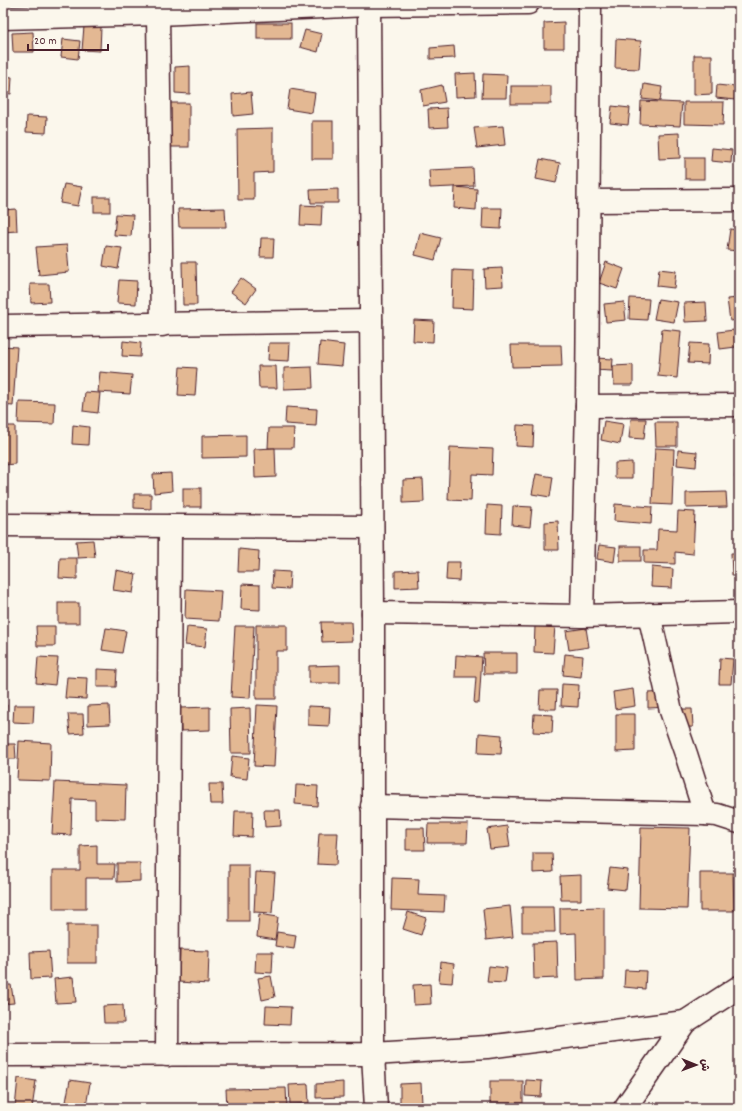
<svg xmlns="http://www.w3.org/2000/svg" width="742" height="1111" viewBox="0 0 742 1111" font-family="Dekko,'Playpen Sans Arabic',sans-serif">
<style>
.building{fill:#e3b893;stroke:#4a1f2b}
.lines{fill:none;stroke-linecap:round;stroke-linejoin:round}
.minor-casing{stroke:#4a1f2b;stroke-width:25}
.minor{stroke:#fbf7ec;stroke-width:22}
</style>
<rect width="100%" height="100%" fill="#fbf7ec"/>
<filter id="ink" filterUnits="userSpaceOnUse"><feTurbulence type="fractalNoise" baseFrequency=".025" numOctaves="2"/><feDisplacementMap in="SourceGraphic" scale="8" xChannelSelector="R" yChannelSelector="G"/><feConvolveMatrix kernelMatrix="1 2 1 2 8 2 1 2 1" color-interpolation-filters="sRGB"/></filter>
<g filter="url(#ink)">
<!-- building -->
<g class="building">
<path d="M564 22V48H544V23Z"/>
<rect x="257" y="23" width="34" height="16"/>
<path d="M84 26 101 27 100 51 82 50Z"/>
<path d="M305 30 322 34 318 52 300 47Z"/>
<path d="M33 32 34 52H13L12 33Z"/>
<path d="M63 39 80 41 78 59 61 57Z"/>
<path d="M616 39 641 41 639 69 615 68Z"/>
<path d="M454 46 455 58 430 59V48Z"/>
<path d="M694 55H712V94L694 95Z"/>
<path d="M190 66V94L175 93V67Z"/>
<path d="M475 73 476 96 456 97 455 74Z"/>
<path d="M483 74 507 75 506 98H482Z"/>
<path d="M3 76 12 77 11 94 3 93Z"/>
<path d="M644 84 662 87 660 101 642 99Z"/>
<path d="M442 85 445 102 423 106 421 90Z"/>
<path d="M717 85 736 87 735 100 716 98Z"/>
<rect x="511" y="86" width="40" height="18"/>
<path d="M290 89 315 93 312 113 287 109Z"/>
<path d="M251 92 253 114 233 116 232 94Z"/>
<path d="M641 101 682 103 680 126 640 124Z"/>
<path d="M684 102H724L723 125 684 124Z"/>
<rect x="170" y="103" width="19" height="44"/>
<path d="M738 105H739V125H736Z"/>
<path d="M612 106 630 108 628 125 610 123Z"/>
<path d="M447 108 448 127 429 128 428 109Z"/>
<path d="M27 116 47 117 46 133 26 132Z"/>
<rect x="312" y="121" width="21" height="38"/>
<path d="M503 126 505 145 477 148 474 128Z"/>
<path d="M273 128V172L254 173V200H238L237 129Z"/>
<path d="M679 133 680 158 659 159 658 134Z"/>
<path d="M712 148 732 150 731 163 711 161Z"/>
<rect x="685" y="158" width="19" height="21"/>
<path d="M540 159 560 163 556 183 536 179Z"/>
<path d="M473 168 474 186 430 188 429 170Z"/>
<path d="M64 184 82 187 78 206 60 203Z"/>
<path d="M455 187 477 189 476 210 454 208Z"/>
<path d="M338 189V203H311L310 190Z"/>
<rect x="94" y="197" width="16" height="15"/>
<path d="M301 205 322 206 321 226 300 225Z"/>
<path d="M225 208 226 227H179L178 209Z"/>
<path d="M483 208H502L501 229 482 228Z"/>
<path d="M16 209 17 231 3 232V210Z"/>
<path d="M116 214 133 215 131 236 114 235Z"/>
<path d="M730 229 739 230V251L727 250Z"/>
<path d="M420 233 441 238 435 260 415 255Z"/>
<path d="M261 238H274L273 257H260Z"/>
<path d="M67 245 69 272 39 275 36 247Z"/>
<path d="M106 246 122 248 118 269 103 266Z"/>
<path d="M182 262H196L197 305H183Z"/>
<path d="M606 262 624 269 617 289 599 283Z"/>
<path d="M502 268 503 286 485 287 484 269Z"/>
<path d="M659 269 676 271 674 288 657 286Z"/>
<path d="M453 270 474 271 473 309 452 308Z"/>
<path d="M241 278 256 289 246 303 231 292Z"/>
<path d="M119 280 137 281 136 304 117 303Z"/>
<path d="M30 284H49L50 302 31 303Z"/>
<path d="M630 298 649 299 647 320 629 319Z"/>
<path d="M739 298V320L730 321 727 299Z"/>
<path d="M658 299 678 302 674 322 654 319Z"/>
<path d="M624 302 626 320 606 322 604 304Z"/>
<path d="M706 302 707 321 685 322 684 303Z"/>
<path d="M414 320 434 321 433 342 413 341Z"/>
<path d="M662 329 681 331 677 378 658 376Z"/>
<path d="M734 330 736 347 720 349 718 332Z"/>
<path d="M123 341 141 343 140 357 122 356Z"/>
<path d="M320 342 344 345 342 366 318 364Z"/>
<path d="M269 343H290L289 361 268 360Z"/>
<path d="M690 343 709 344 708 364 688 363Z"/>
<path d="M511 345H561L562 366 512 367Z"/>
<path d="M3 346 17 347 13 406 3 405Z"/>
<path d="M595 358 613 359 612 371 594 370Z"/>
<path d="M633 365V385H614L613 366Z"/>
<path d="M258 366H276L277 388H259Z"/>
<path d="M180 367 197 368 195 396 178 395Z"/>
<path d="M312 367 313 388 284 389V368Z"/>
<path d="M100 372 132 375 130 394 98 392Z"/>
<path d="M85 392 100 393 98 413 83 411Z"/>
<path d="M19 402 55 403 54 424 18 423Z"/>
<path d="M286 407 317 409 316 426 285 424Z"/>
<path d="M631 419H646L644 439 629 438Z"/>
<path d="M604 421 623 424 620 444 601 440Z"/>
<path d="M655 422H677V446H656Z"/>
<path d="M73 425 89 427 88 445 72 444Z"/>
<path d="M517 425 534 426 533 447 516 446Z"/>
<path d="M3 426H15V464L3 465Z"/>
<path d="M269 428H294L293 448H268Z"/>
<path d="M246 435V457L202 458V436Z"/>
<path d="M450 447 493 449 492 475 472 474 471 501 448 500Z"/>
<path d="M275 448 276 477 255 478 254 449Z"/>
<path d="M655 448 674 449 672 505 652 504Z"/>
<path d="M678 450 697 452 696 467 677 465Z"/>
<path d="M737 456H739V478H735Z"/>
<path d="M632 462V478H615V463Z"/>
<path d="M171 473 172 491 154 493 153 474Z"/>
<path d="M536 474 553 477 550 497 532 494Z"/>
<path d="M423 479 424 502 403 503V480Z"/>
<rect x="183" y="488" width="18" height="19"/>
<path d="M726 492 727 507 686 508V493Z"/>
<path d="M134 494H151V509L134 508Z"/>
<path d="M615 504 652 507 651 524 614 521Z"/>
<path d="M487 505 502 506 501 534 486 533Z"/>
<path d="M513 506 532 507 530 527 512 525Z"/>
<path d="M678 511 695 512 693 554 675 552V564L644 563V550H657L658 529 677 530Z"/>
<path d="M558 521 559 550H545V522Z"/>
<path d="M93 540 95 557 78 558 76 541Z"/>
<path d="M599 545 616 547 614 562 597 559Z"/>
<rect x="620" y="546" width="21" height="15"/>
<path d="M239 549 259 551 258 572H238Z"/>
<path d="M731 553H739V575H732Z"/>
<path d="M60 558H77V579L59 578Z"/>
<path d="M447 562H460L459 581 446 580Z"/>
<path d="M652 567 673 569 672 588 651 587Z"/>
<path d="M116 570 136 574 133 593 113 590Z"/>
<path d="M418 570 419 587 395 588V571Z"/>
<path d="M273 571 290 572 289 589 272 588Z"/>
<path d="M242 584 260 585V610L241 609Z"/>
<path d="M186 589 221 591 219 621 185 619Z"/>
<rect x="58" y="603" width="21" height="20"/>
<path d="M321 622H351L352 641 322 642Z"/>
<path d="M256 625H287V651H276V699H256Z"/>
<path d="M36 626H55V646H37Z"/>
<path d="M235 626H254L250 698 231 697Z"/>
<path d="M535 626H555L553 653 534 652Z"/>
<path d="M187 627 207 629 205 647 185 645Z"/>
<path d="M106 628 126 631 122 653 102 650Z"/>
<path d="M586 628 589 647 569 650 566 631Z"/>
<path d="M483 653H517V674H484Z"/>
<path d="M565 654 583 656 581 677 563 675Z"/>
<path d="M456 655 482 657 479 703H474L476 677H455Z"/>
<path d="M38 657 58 658 55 685 36 683Z"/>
<path d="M720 658 733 659 731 684H719Z"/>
<path d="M340 665V683H309V666Z"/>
<path d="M97 669 117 670 116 687H97Z"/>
<path d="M67 677 87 678 86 699 65 698Z"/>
<path d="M562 684 579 685 578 707 561 706Z"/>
<path d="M633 689 635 706 615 709 613 692Z"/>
<path d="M540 690H557L556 709H539Z"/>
<path d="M668 692 669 707 648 708V693Z"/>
<path d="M3 705H7L6 724H3Z"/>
<path d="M14 705H34L33 723 13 722Z"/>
<path d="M109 705 110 724 88 725V706Z"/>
<path d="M257 705 277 706 274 767 254 766Z"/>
<path d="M308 706 330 707 329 726 308 725Z"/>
<path d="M210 707V730L181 731 180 708Z"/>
<path d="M250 708 251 753H231L230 709Z"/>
<path d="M675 709H692L693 727 675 728Z"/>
<path d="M68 714H83L84 733 70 734Z"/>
<path d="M534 714 553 715 552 733 533 732Z"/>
<path d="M616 714H635V751L616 752Z"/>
<path d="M479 733 502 735 501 754 478 753Z"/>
<path d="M19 741 51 743 50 781 17 780Z"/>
<path d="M3 744H15L16 759H3Z"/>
<path d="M232 756 249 758 247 779 230 777Z"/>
<path d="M55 782 126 785 125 819 95 818V800L72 799 71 835 52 834Z"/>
<path d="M209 784H222L223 804H210Z"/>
<path d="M296 785 318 786 317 806 295 804Z"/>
<path d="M264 810H280L281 826 265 827Z"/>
<path d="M235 811H253L252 837 234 836Z"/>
<path d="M428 824H468L467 843H427Z"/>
<path d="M507 826 510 847 490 849 487 829Z"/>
<path d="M641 827 690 828 687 909 639 908Z"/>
<path d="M406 828H424L425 850H406Z"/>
<path d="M319 833H338L336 865 317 864Z"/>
<path d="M97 845V864H115L114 878H86V909H53V870H80V846Z"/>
<path d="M533 853H552L553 872 533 873Z"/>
<path d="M117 863H140V881L117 882Z"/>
<rect x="229" y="865" width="20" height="56"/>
<path d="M610 868 628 870 626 890 607 888Z"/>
<path d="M256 872 275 873 272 913 254 912Z"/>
<path d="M700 873H733L734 911H700Z"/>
<path d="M581 875V900H561L560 876Z"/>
<path d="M392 878 419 879 418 895 445 896 444 912 391 910Z"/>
<path d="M510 906 513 937 486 940 483 909Z"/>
<path d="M522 907H554L555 932H522Z"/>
<path d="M604 907V979L577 980 576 933 560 934V908Z"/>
<path d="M408 912 426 918 421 935 403 929Z"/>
<path d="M259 914 278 917 275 940 257 937Z"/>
<rect x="67" y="925" width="30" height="38"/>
<path d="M277 932 296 935 294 949 275 946Z"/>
<path d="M557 942 558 978 534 979 533 943Z"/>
<path d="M180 950 209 951 208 984 179 982Z"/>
<path d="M49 951 51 978 31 979 30 952Z"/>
<path d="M256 952H273L272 973 255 972Z"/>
<path d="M441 962 454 964 452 983 439 982Z"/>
<path d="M489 966 507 968 505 983 487 982Z"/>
<path d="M625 970 646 971 645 989 624 987Z"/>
<path d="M271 976 275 997 262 1000 258 978Z"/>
<path d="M73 977 76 1002 56 1003 54 979Z"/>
<path d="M430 984 431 1004 414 1005 413 985Z"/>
<path d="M3 985H11L14 1003 3 1004Z"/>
<path d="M123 1005 124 1023H104L103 1006Z"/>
<path d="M266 1006 291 1007 290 1025 265 1024Z"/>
<path d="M18 1078 36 1081 32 1108H15Z"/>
<path d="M70 1080 90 1083 86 1106 66 1102Z"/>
<path d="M526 1080 542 1081 541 1097 525 1096Z"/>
<rect x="490" y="1081" width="33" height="22"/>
<path d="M343 1082V1097L316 1098V1084Z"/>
<path d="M421 1083 422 1104H400V1084Z"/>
<path d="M308 1084 309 1103 290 1104 289 1085Z"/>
<path d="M286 1088 287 1108H227L226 1089Z"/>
<path d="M96 1103 113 1105V1108H95Z"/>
</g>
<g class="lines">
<!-- minor casing -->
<g class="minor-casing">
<g id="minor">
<path d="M369 3 373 613V1054L376 1108"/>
<path d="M158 14 162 325"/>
<path d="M3 18 158 14 369 5 528 3"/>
<path d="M589 201 739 200"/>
<path d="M3 326 371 321"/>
<path d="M587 406 739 405"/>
<path d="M3 525 372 527"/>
<path d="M373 613 582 616 739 612"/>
<path d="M649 614 671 711 686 754 705 814"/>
<path d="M582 616 587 406 590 3"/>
<path d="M372 806 705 814 717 815 739 822"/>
<path d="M3 1055 373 1054 487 1047 685 1022"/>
<path d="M167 1055 170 526"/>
<path d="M625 1108 685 1022 739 987"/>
</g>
</g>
<!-- minor -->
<use href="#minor" class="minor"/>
</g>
</g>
<!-- margin -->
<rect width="742" height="1111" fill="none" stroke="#fbf7ec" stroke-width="16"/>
<rect x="8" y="8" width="726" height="1095" fill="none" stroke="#4a1f2b" stroke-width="1.5" filter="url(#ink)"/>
<!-- north arrow -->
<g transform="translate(696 1065) rotate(91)" stroke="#fbf7ec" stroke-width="3" paint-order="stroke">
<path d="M0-3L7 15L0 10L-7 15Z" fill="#4a1f2b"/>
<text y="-6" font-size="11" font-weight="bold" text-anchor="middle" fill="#4a1f2b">ش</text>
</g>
<!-- scale -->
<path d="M28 44v6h80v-6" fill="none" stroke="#4a1f2b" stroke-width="2"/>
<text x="34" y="44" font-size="12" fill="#4a1f2b" stroke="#fbf7ec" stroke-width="3" paint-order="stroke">20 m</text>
</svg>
